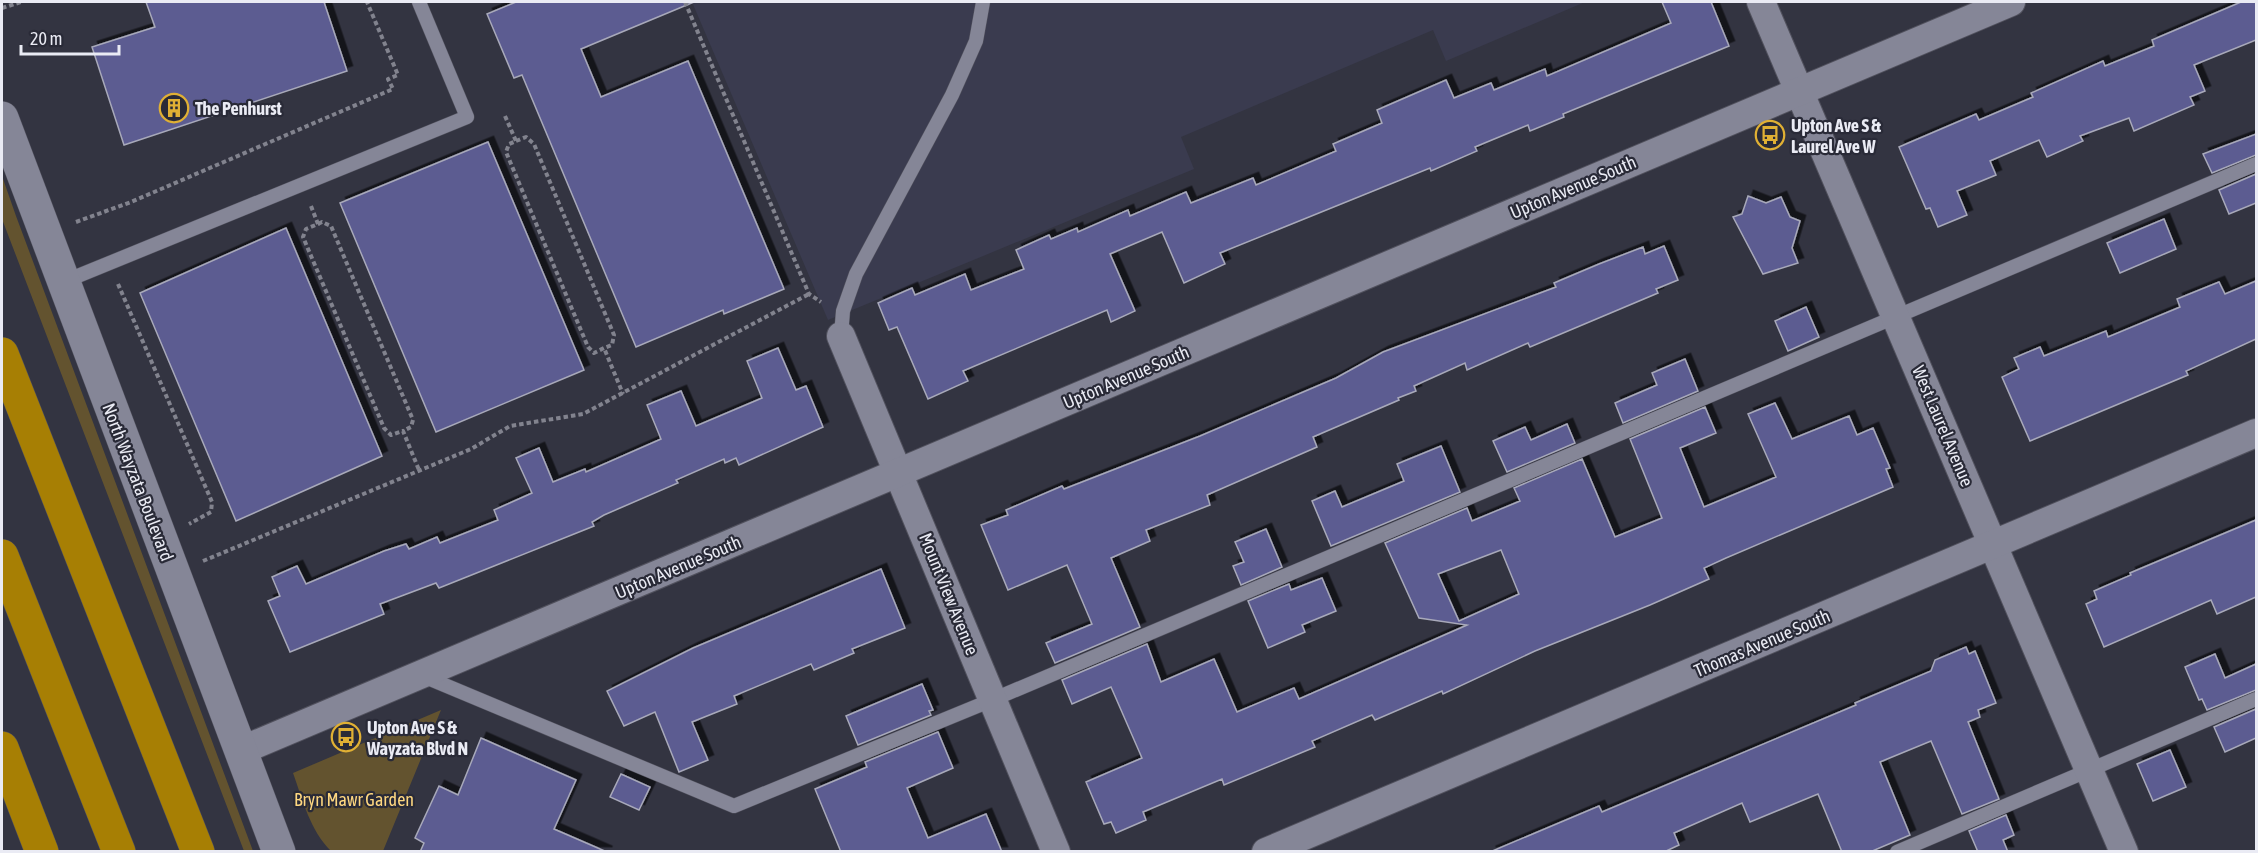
<svg xmlns="http://www.w3.org/2000/svg" width="2258" height="853" viewBox="0 0 2258 853" font-family="'Asap Condensed',sans-serif">
<style>
.built{fill:#3a3b4f}
.green{fill:#63532f}
.building{fill:#5b5b91;stroke:#a8a9ba;stroke-width:1.5;fill-rule:evenodd;filter:url(#shadow)}
.lines{fill:none;stroke-linecap:round;stroke-linejoin:round}
.service-casing{stroke:#51515d;stroke-width:15}
.minor-casing{stroke:#51515d;stroke-width:30}
.tertiary-casing{stroke:#51515d;stroke-width:34}
.motorway-casing{stroke:#51515d;stroke-width:34}
.path{stroke:#82838e;stroke-width:4;stroke-dasharray:4.5 3;stroke-linecap:butt}
.service{stroke:#858697;stroke-width:14}
.minor{stroke:#858697;stroke-width:28}
.tertiary{stroke:#858697;stroke-width:33}
.motorway{stroke:#a77f04;stroke-width:33}
.labels{text-anchor:middle;dominant-baseline:central;stroke-width:4.5;stroke-linejoin:round;paint-order:stroke}
.poi-label{font-size:18px;font-weight:bold;fill:#eaebf4;stroke:#292a37;text-anchor:start}
.street-label{font-size:18px;fill:#eaebf4;stroke:#292a37}
.park-label{font-size:18px;fill:#fed780;stroke:#292a37}
</style>
<defs>
<filter id="shadow"><feDropShadow dx="5.5" dy="-5.5" stdDeviation="0" flood-color="#0009"/></filter>
</defs>
<rect width="100%" height="100%" fill="#333441"/>
<!-- built -->
<path class="built" d="M692 2H1585L1446 61 1433 30 1181 137 1194 169 828 320Z"/>
<!-- green -->
<g class="green">
<path d="M2 176 16 216 253 851H244L2 219Z"/>
<path d="M441 710 383 851H331C310 830 303 801 293 773Z"/>
</g>
<!-- building -->
<g class="building">
<path d="M146 2H324L347 71 124 145 92 47 155 27Z"/>
<path d="M516 2H694L581 49 601 97 688 61 784 289 724 314 723 310 636 347 522 75 514 78 487 14Z"/>
<path d="M1662 2H1711L1729 46 1563 114 1564 117 1530 131 1528 125 1475 147 1477 151 1431 171 1430 168 1220 253 1225 264 1184 283 1162 232 1110 254 1135 311 1111 322 1107 310 963 371 968 381 928 399 897 327 889 330 878 303 912 288 915 295 965 274 971 290 1024 269 1016 250 1049 235 1051 239 1077 228 1078 232 1128 210 1130 216 1186 192 1191 203 1253 178 1256 185 1336 151 1333 144 1382 123 1377 110 1446 80 1454 98 1491 83 1494 90 1545 69 1547 76 1671 23Z"/>
<path d="M2241 2H2256V40L2194 65 2205 91 2190 97 2194 105 2134 131 2129 118 2080 136 2083 141 2047 157 2039 140 1990 161 1996 175 1957 191 1967 215 1938 227 1930 208 1926 209 1899 147 1976 114 1979 120 2033 97 2031 93 2103 61 2105 66 2154 46 2152 40Z"/>
<path d="M2256 134V155L2212 173 2203 154Z"/>
<path d="M488 142 584 370 436 432 340 203Z"/>
<path d="M2256 174V203L2229 214 2219 190Z"/>
<path d="M1748 196 1766 203 1781 197 1790 217 1800 221 1792 248 1798 263 1763 274 1733 217 1742 214Z"/>
<path d="M2164 219 2176 249 2120 273 2107 243Z"/>
<path d="M286 228 382 456 236 521 140 293Z"/>
<path d="M1664 246 1678 280 1656 289 1658 293 1530 347 1528 343 1467 370 1465 363 1414 386 1416 391 1398 398 1399 400 1313 437 1317 447 1207 495 1210 505 1146 530 1150 541 1111 558 1140 627 1055 663 1046 643 1092 624 1067 565 1008 590 981 525 1008 515 1006 510 1062 486 1064 489 1200 436 1336 378 1383 352 1556 287 1554 283 1599 264 1643 247 1645 254Z"/>
<path d="M2256 281V339L2186 371 2188 375 2030 441 2002 377 2019 369 2014 358 2040 347 2044 356 2106 331 2108 337 2180 307 2177 299 2219 282 2225 294Z"/>
<path d="M1806 307 1819 337 1788 351 1775 321Z"/>
<path d="M778 348 796 390 806 386 823 427 739 465 736 458 725 463 724 459 676 480 678 483 604 515 592 522 594 526 439 588 436 583 380 604 384 614 290 652 268 601 280 596 272 577 297 566 306 584 384 551 406 544 409 549 437 537 440 543 498 520 494 510 532 493 516 458 539 448 553 482 585 469 586 472 661 439 647 405 681 391 696 426 762 398 747 361Z"/>
<path d="M1685 359 1698 391 1623 423 1615 403 1657 385 1652 373Z"/>
<path d="M1775 403 1792 439 1849 416 1857 435 1873 428 1890 468 1886 469 1893 487 1726 558 1704 568 1709 579 1650 605 1535 651 1443 694 1442 691 1375 720 1372 715 1312 741 1315 747 1224 785 1222 779 1143 812 1146 820 1116 833 1111 822 1104 824 1086 782 1142 758 1111 687 1072 704 1062 680 1147 644 1161 682 1214 659 1237 712 1294 688 1299 699 1467 625 1419 618 1385 543 1467 508 1472 521 1520 501 1514 488 1582 459 1615 537 1662 518 1630 439 1705 407 1716 433 1680 448 1704 507 1776 477 1748 414ZM1501 550 1519 594 1459 621 1438 574Z"/>
<path d="M1567 424 1575 443 1507 472 1493 441 1525 427 1531 440Z"/>
<path d="M1441 446 1460 492 1331 546 1312 501 1335 491 1342 507 1404 481 1397 464Z"/>
<path d="M2256 520V597L2217 614 2211 600 2104 647 2086 604 2097 599 2094 591 2131 575 2130 573Z"/>
<path d="M1266 529 1282 567 1241 585 1233 566 1244 562 1235 542Z"/>
<path d="M881 569 905 628 852 649 854 653 814 670 811 664 734 696 737 704 692 722 708 760 679 772 655 712 624 726 607 691 693 648Z"/>
<path d="M1322 578 1336 611 1302 625 1305 632 1268 648 1248 601 1289 584 1291 590Z"/>
<path d="M1966 647 1969 654 1975 651 1996 703 1978 710 1980 717 1968 722 1999 799 1962 814 1931 741 1880 762 1910 835 1870 852H1842L1818 794 1750 822 1742 803 1674 833 1679 845 1664 852H1490L1599 806 1602 812 1856 705 1855 703 1931 671 1935 660Z"/>
<path d="M2215 654 2225 678 2256 664V690L2207 710 2202 699 2199 700 2185 667Z"/>
<path d="M922 684 933 710 929 711 931 715 858 745 846 716Z"/>
<path d="M2256 709V738L2225 752 2214 727Z"/>
<path d="M938 732 953 768 907 788 928 838 986 814 1002 852H841L815 789 867 767 865 762Z"/>
<path d="M481 738 576 780 554 829 607 852H420L424 843 415 838 439 786 458 795Z"/>
<path d="M2170 750 2186 787 2153 801 2137 764Z"/>
<path d="M621 774 650 787 639 810 610 797Z"/>
<path d="M2006 815 2014 835 2003 840 2008 852H1978L1969 831Z"/>
</g>
<g class="lines">
<!-- service casing -->
<g class="service-casing">
<g id="service">
<path d="M63 282 467 117 419 2"/>
<path d="M841 336 843 311 856 274 952 95 976 41 983 2"/>
<path d="M423 676 734 806 992 700 2256 164"/>
<path d="M1897 852 2256 699"/>
</g>
</g>
<!-- minor casing -->
<g class="minor-casing">
<g id="minor">
<path d="M1761 2 2124 852"/>
<path d="M841 336 1056 852"/>
<path d="M240 751 2011 2"/>
<path d="M1266 852 2256 433"/>
</g>
</g>
<!-- tertiary casing -->
<g class="tertiary-casing">
<path id="tertiary" d="M2 118 279 852"/>
</g>
<!-- motorway casing -->
<g class="motorway-casing">
<g id="motorway">
<path d="M2 354 198 852"/>
<path d="M2 556 119 852"/>
<path d="M2 748 42 852"/>
</g>
</g>
<!-- path -->
<g class="path">
<path d="M685 2 809 294 821 302"/>
<path d="M2 8 21 2"/>
<path d="M505 116 516 141 509 144 506 152 588 347 594 353 604 348 623 394"/>
<path d="M516 141 526 137 534 144 614 335 612 345 604 348"/>
<path d="M311 206 318 224 306 229 303 237 384 428 391 435 403 431 419 470"/>
<path d="M76 222 131 202 393 89 388 79 398 75 367 2"/>
<path d="M318 224 322 222 331 226 413 420 411 427 403 431"/>
<path d="M118 284 212 502 211 512 189 524"/>
<path d="M203 561 471 449 510 426 583 414 809 294"/>
</g>
<!-- service -->
<use href="#service" class="service"/>
<!-- minor -->
<use href="#minor" class="minor"/>
<!-- tertiary -->
<use href="#tertiary" class="tertiary"/>
<!-- motorway -->
<use href="#motorway" class="motorway"/>
</g>
<!-- icons -->
<defs>
<g id="building-ring" transform="scale(1.5)"><circle r="9.5" fill="#292a37" stroke="#e0b034" stroke-width="1.5"/><path d="M-4-6H4V6H1V3H-1V6H-4ZM-2.5-4.3h1.7v1.8h-1.7ZM.8-4.3h1.7v1.8H.8ZM-2.5-1h1.7V.8h-1.7ZM.8-1h1.7V.8H.8Z" fill="#e0b034"/></g>
<g id="bus-ring" transform="scale(1.5)"><circle r="9.5" fill="#292a37" stroke="#e0b034" stroke-width="1.5"/><path d="M-5-6H5V4H4V6H2V4H-2V6H-4V4H-5ZM-3.5-4V0h7V-4ZM-3.5 1.2v1.5H-2V1.2ZM2 1.2v1.5H3.5V1.2Z" fill="#e0b034"/></g>
</defs>
<g fill-rule="evenodd">
<use href="#building-ring" x="174" y="108"/>
<use href="#bus-ring" x="1770" y="135"/>
<use href="#bus-ring" x="346" y="737"/>
</g>
<g class="labels">
<!-- poi labels -->
<g class="poi-label">
<text x="195" y="108">The Penhurst</text>
<text x="1791" y="125">Upton Ave S &amp;<tspan x="1791" dy="21">Laurel Ave W</tspan></text>
<text x="367" y="727">Upton Ave S &amp;<tspan x="367" dy="21">Wayzata Blvd N</tspan></text>
</g>
<!-- street labels -->
<g class="street-label">
<text transform="translate(1573 187) rotate(-23)">Upton Avenue South</text>
<text transform="translate(1126 377) rotate(-23)">Upton Avenue South</text>
<text transform="translate(1943 426) rotate(67)">West Laurel Avenue</text>
<text transform="translate(138 482) rotate(69)">North Wayzata Boulevard</text>
<text transform="translate(678 567) rotate(-23)">Upton Avenue South</text>
<text transform="translate(949 594) rotate(68)">Mount View Avenue</text>
<text transform="translate(1762 643) rotate(-23)">Thomas Avenue South</text>
</g>
<!-- park labels -->
<g class="park-label">
<text x="354" y="799">Bryn Mawr Garden</text>
</g>
</g>
<!-- border -->
<rect width="2258" height="853" fill="none" stroke="#eaebf4" stroke-width="6"/>
<!-- scale -->
<path d="M21 45v9h98v-9" fill="none" stroke="#eaebf4" stroke-width="3"/>
<text x="30" y="45" font-size="18" fill="#eaebf4" stroke="#292a37" stroke-width="4.5" paint-order="stroke">20 m</text>
</svg>
